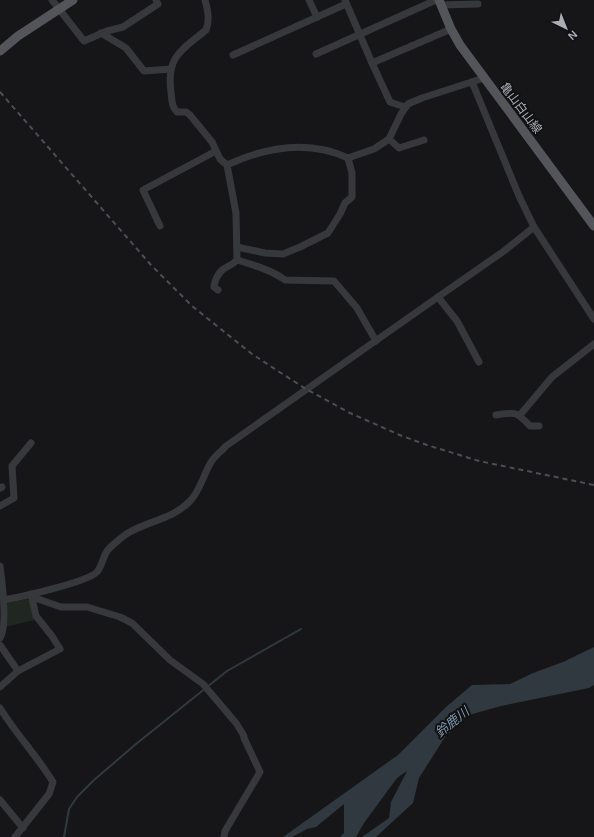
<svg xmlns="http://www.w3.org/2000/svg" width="594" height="837" viewBox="0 0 594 837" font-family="Helvetica,'Noto Sans JP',sans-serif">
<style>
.green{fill:#202721}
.water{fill:#30393f}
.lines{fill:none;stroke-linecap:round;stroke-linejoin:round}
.stream{stroke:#30393f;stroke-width:2}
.minor{stroke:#37383c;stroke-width:7}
.major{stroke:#53555b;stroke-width:9}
.rail{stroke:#4c4e53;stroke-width:2;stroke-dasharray:5 4;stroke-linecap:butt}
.labels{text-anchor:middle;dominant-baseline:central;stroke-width:4;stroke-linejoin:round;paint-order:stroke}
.street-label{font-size:12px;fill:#a9adb6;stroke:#111113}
.water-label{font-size:13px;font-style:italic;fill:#839aaf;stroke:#111113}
</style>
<rect width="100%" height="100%" fill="#161618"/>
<!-- green -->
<path class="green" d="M26 599 29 600 34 620 5 627 6 606 8 603Z"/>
<!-- water -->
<path class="water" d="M594 647V685L589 688 501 706 469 715 445 737 419 778 413 803 376 837H362L389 818 391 802 407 771 397 778 364 823 356 837H340L344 833V804L316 827 307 829 292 837H283L398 755 446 707 472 685 510 684 533 673 563 662Z"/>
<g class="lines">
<!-- stream -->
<path class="stream" d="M64 837 69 809 77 797 94 780 136 744 227 671 301 629"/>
<!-- minor -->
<g class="minor">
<path d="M52 0 84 41 107 31 123 27 158 4 156 0"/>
<path d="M205 0C208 10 210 21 206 30 182 50 166 56 171 92 172 100 171 105 177 112H186L190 115 212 142 220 159 227 165 236 213 237 260C254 265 271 270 285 280L334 281 357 308 376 341"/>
<path d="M309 0 317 17"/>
<path d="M345 0 372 63 390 102 405 107"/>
<path d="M441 5 478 4"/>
<path d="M101 33 126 48 144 71 171 69"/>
<path d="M316 54 436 0"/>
<path d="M233 55 346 4"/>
<path d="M372 63 451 29"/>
<path d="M472 82 519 196 534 227 594 319"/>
<path d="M389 139 399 148 424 140"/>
<path d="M227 165C266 147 308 139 348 158L374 149 389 139 401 114 408 104 422 98 484 78"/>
<path d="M160 226 143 190 216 151"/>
<path d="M237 247 265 253 283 254 300 247 328 233 340 214 345 203 352 197V173L348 158"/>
<path d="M218 290 214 287C214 283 215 281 217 277 223 265 229 269 237 260"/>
<path d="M438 297 457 321 479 362"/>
<path d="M496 415C516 412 516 411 530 426H539"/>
<path d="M520 415 552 377 594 344"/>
<path d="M0 488 2 487"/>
<path d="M0 506 14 498 12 466 31 443"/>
<path d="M0 566C2 581 8 626 0 638"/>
<path d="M32 597 61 607H87L120 617 132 623 170 660 203 684 236 723 244 736V738L260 772 225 831 224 837"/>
<path d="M4 600C20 597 88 582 97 572 102 566 103 557 107 551 111 546 123 536 128 533 148 521 173 519 190 501 200 491 203 476 210 464 213 457 221 452 226 446L438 297 504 251 534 227"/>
<path d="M0 645 18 671 0 687"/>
<path d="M18 671 60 649 52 636 36 616 31 594"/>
<path d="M0 708C16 734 37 756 53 782L49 794 15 837"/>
<path d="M0 800 23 828"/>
</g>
<!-- major -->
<g class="major">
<path d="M439 0 451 29 460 45 594 226"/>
<path d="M0 51 18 36 73 0"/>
</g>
<!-- rail -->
<path class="rail" d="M0 92 151 265 192 306 252 354 281 373 306 389 350 413 402 436 427 445 479 461 594 485"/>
</g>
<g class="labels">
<!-- street labels -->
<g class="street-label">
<text transform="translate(521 108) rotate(53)">亀山白山線</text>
</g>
<!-- water labels -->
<g class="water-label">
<text transform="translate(452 722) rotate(-39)">鈴鹿川</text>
</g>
</g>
<!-- north arrow -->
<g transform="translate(566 28) rotate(137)" stroke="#111113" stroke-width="3" paint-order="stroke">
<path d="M0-3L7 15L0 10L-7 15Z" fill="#a9adb6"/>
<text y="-6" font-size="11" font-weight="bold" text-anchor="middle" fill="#a9adb6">N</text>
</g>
</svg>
